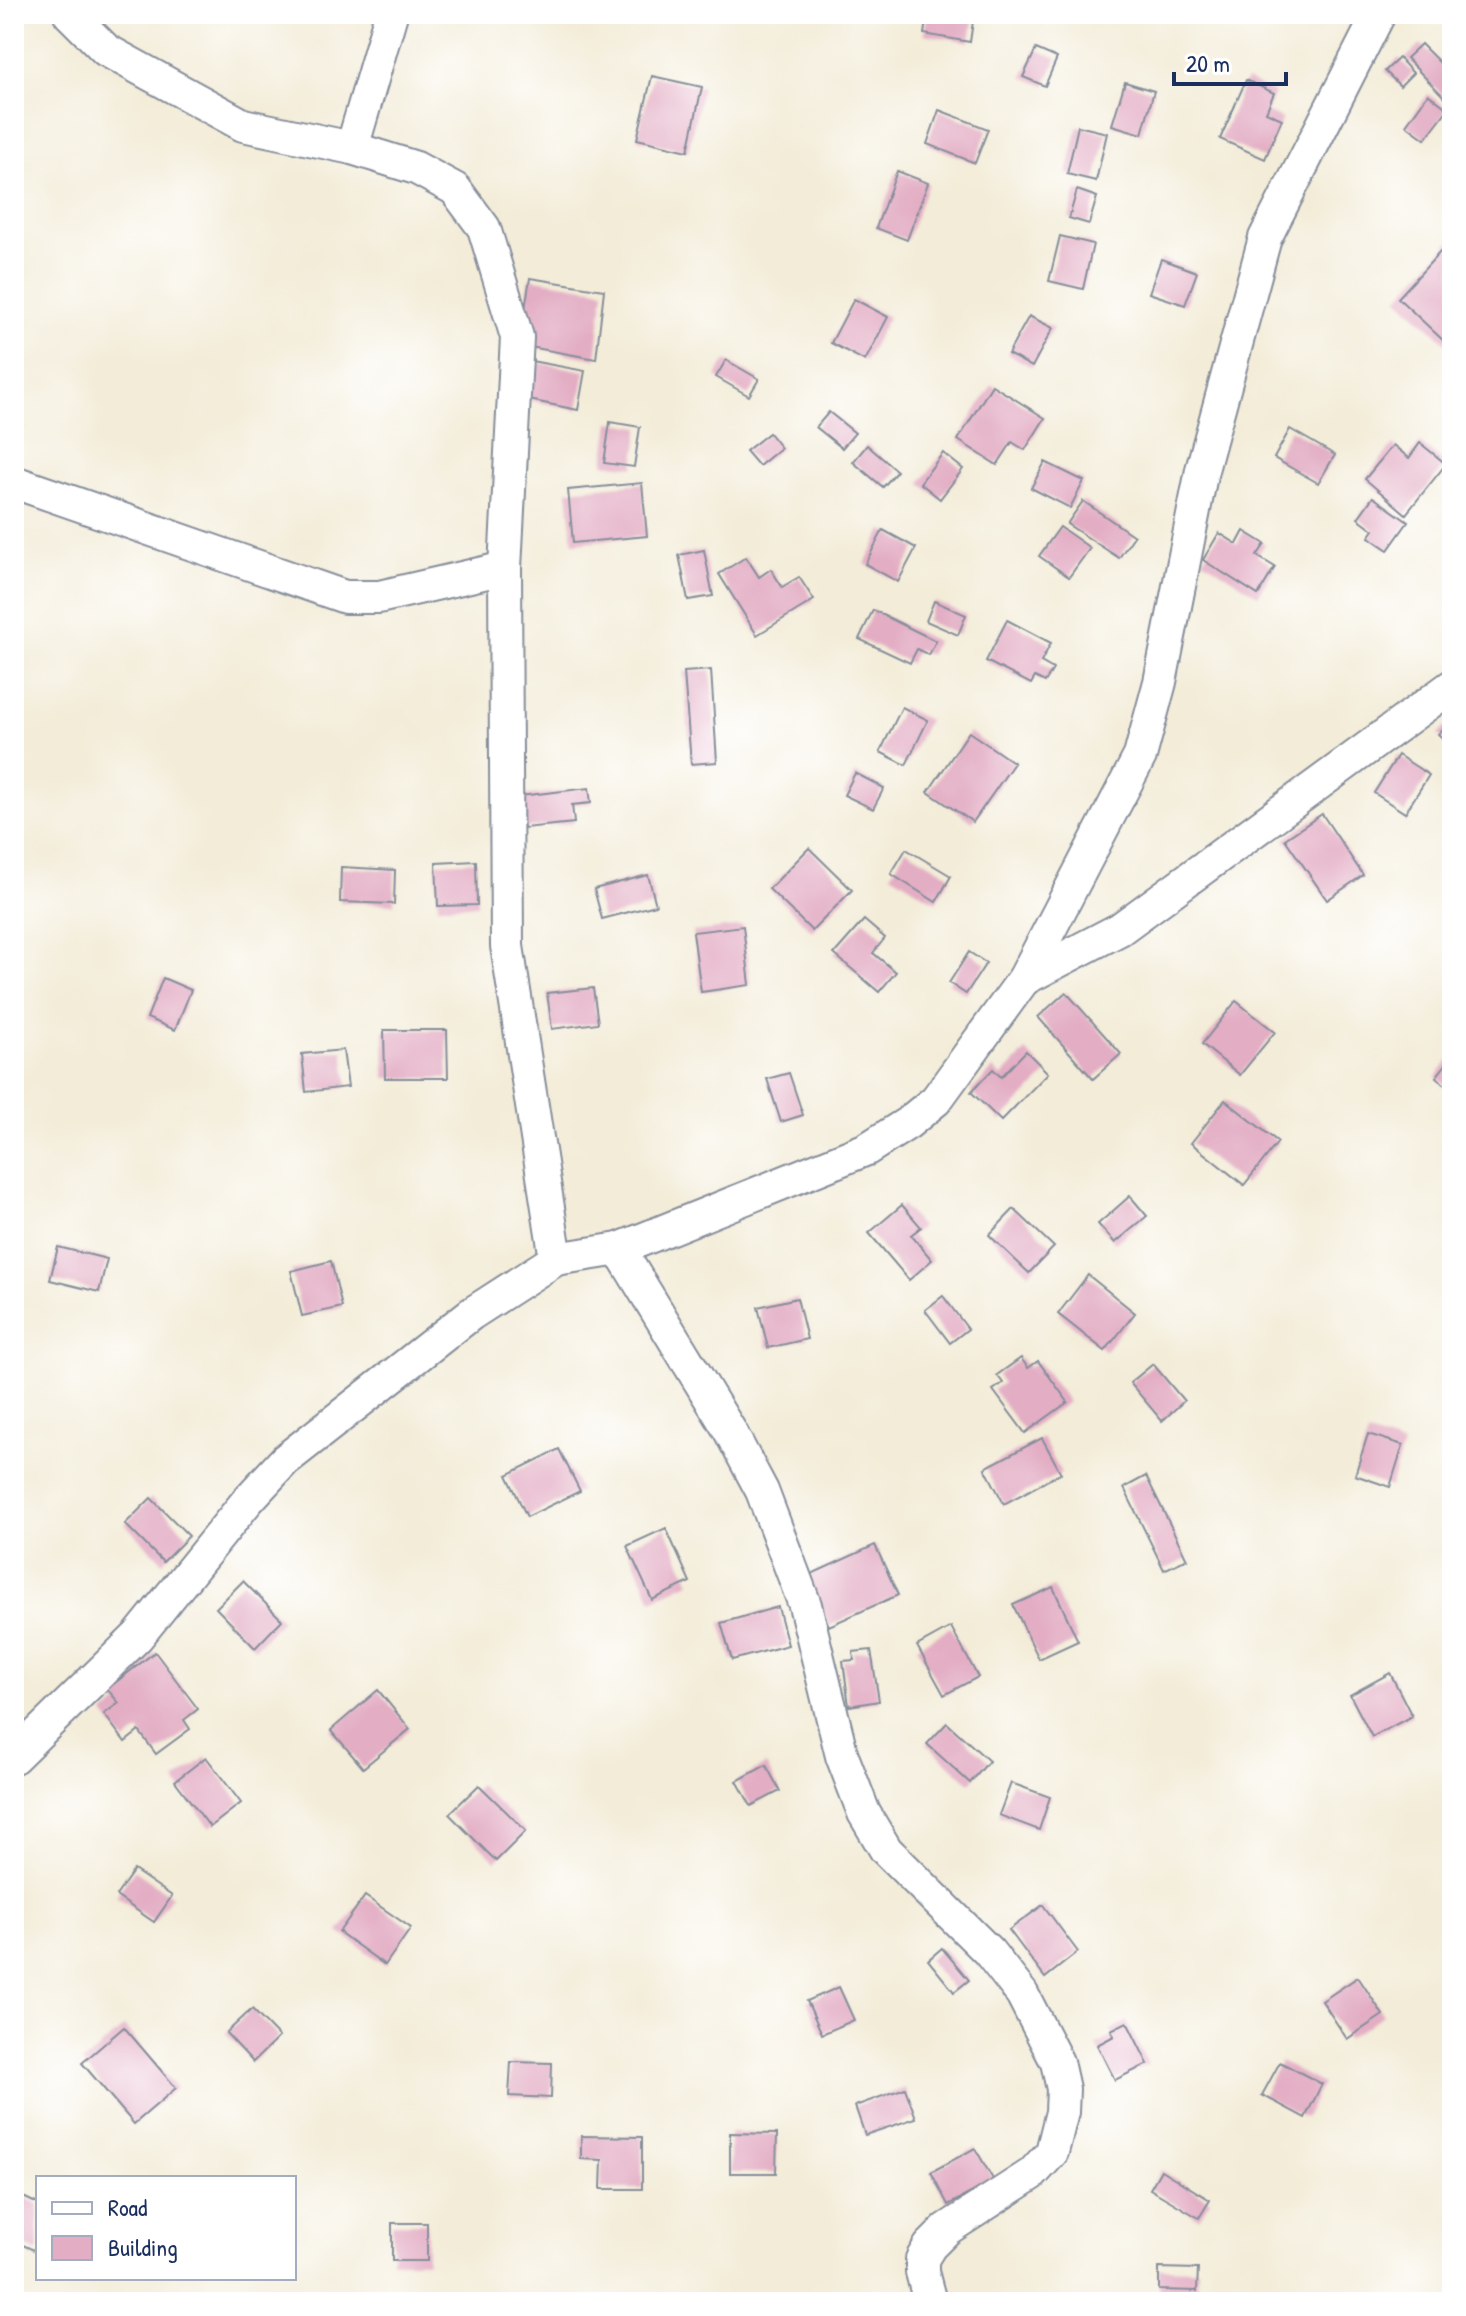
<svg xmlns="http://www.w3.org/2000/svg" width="1466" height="2316" viewBox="0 0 1466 2316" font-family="'Patrick Hand',sans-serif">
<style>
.building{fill:#e3adc4}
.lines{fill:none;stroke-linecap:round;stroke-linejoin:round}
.minor-casing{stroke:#878e9b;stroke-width:36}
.minor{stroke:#fff;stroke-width:32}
</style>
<rect width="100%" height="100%" fill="#fff"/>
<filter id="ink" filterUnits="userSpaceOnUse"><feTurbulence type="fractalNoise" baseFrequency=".0125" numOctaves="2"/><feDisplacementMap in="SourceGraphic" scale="16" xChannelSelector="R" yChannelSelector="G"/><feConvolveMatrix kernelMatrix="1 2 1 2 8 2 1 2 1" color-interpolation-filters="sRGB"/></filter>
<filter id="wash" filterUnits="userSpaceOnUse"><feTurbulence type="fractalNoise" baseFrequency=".006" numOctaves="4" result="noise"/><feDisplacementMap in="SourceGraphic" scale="32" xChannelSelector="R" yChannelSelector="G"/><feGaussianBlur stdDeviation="1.8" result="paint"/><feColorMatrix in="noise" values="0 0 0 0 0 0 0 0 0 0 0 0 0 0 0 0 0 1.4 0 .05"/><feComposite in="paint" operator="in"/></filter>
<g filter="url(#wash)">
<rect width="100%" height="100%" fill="#f3ecd8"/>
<g id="blocks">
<!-- building -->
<g class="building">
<path d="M927 14H974L970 42 924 34Z"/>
<path d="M1421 44 1452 75V105L1406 58Z"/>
<path d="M1036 49 1057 58 1045 86 1023 77Z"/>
<path d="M1399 58 1413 73 1400 86 1385 71Z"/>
<path d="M652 76 702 87 688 151 637 139Z"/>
<path d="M1246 80 1274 93 1266 112 1282 119 1265 159 1220 139Z"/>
<path d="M1125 82 1154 91 1142 134 1112 125Z"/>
<path d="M1428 94 1448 109 1425 139 1406 125Z"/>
<path d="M939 110 988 129 975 163 927 144Z"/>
<path d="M1078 126 1107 133 1096 181 1067 174Z"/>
<path d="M897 171 928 183 907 240 876 228Z"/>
<path d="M1077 190 1097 197 1089 224 1069 218Z"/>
<path d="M1060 236 1093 244 1083 289 1049 281Z"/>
<path d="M1452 239V337L1446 343 1398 298Z"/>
<path d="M1161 259 1197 272 1185 305 1149 293Z"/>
<path d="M530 278 604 290 596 359 519 345Z"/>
<path d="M854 299 888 317 865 361 831 343Z"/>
<path d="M1029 316 1053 328 1032 367 1008 354Z"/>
<path d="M526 360 585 371 578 410 519 398Z"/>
<path d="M726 360 759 379 749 396 716 377Z"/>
<path d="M992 385 1045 418 1025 450 1012 442 997 465 958 440Z"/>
<path d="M829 412 855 433 842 448 816 427Z"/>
<path d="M610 422 640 427 634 467 604 463Z"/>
<path d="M1290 429 1335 455 1318 483 1274 458Z"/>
<path d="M769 433 781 448 759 466 746 451Z"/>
<path d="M1420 443 1446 464 1406 514 1365 479 1393 445 1409 458Z"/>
<path d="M867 445 897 471 883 487 853 462Z"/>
<path d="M943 453 963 469 940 499 920 483Z"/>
<path d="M1045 462 1084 481 1070 508 1031 488Z"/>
<path d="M642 483 647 536 573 543 568 490Z"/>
<path d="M1373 497 1408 522 1388 550 1369 537 1374 530 1358 518Z"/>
<path d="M1083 501 1134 536 1119 558 1067 524Z"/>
<path d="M1060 527 1090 548 1069 577 1039 556Z"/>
<path d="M883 530 916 548 898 582 865 564Z"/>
<path d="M1244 531 1265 544 1257 556 1275 567 1258 595 1203 560 1219 533 1237 544Z"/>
<path d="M704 550 713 596 688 600 679 555Z"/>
<path d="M746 557 759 577 771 569 782 587 799 577 814 600 757 635 719 574Z"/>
<path d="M934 601 966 615 958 635 926 621Z"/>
<path d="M873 610 936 641 929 655 917 649 910 663 859 639Z"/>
<path d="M1007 620 1051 643 1041 662 1053 669 1045 682 1035 677 1031 684 986 661Z"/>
<path d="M711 670 717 762 691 764 684 672Z"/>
<path d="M902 707 928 720 906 765 880 752Z"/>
<path d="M1452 720V747L1438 734Z"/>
<path d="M969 732 1014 763 973 822 928 792Z"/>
<path d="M1398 755 1429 775 1405 813 1374 793Z"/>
<path d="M855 773 884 788 873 809 844 795Z"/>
<path d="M589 788 591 803 572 805 574 823 524 828 520 796Z"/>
<path d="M1322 814 1363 875 1327 900 1285 839Z"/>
<path d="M809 848 852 890 812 931 769 889Z"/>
<path d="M906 849 951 876 936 902 891 874Z"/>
<path d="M476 861 477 905 438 906 436 863Z"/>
<path d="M341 867 395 870 394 904 340 902Z"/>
<path d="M648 875 656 905 602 919 594 889Z"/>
<path d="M864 920 885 938 873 953 896 972 879 992 834 954Z"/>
<path d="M743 926 750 985 701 992 693 932Z"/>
<path d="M969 952 986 963 966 994 949 983Z"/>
<path d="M163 978 191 990 175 1030 147 1018Z"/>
<path d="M593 988 598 1023 552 1029 547 993Z"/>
<path d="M1066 992 1121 1054 1093 1079 1038 1017Z"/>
<path d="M1236 1001 1275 1032 1240 1075 1202 1044Z"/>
<path d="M384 1030H447L448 1078H385Z"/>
<path d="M343 1050 348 1087 306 1092 302 1054Z"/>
<path d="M1026 1051 1048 1073 1001 1121 971 1092 993 1069 1001 1077Z"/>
<path d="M1452 1057V1091L1436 1077Z"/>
<path d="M789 1073 803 1115 781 1122 767 1079Z"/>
<path d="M1225 1100 1278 1142 1244 1185 1191 1143Z"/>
<path d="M1130 1196 1147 1216 1115 1243 1098 1224Z"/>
<path d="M902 1205 921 1227 911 1235 932 1260 909 1280 869 1233Z"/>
<path d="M1014 1209 1054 1247 1029 1273 989 1235Z"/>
<path d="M58 1247 107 1259 99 1292 50 1280Z"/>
<path d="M331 1261 342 1307 302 1316 291 1271Z"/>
<path d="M1088 1275 1135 1313 1105 1351 1058 1314Z"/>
<path d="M943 1296 968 1329 950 1343 925 1310Z"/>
<path d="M797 1298 807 1339 768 1348 758 1307Z"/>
<path d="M1021 1358 1028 1368 1038 1361 1068 1402 1025 1433 993 1390 1003 1383 997 1375Z"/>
<path d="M1153 1364 1184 1401 1162 1421 1130 1383Z"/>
<path d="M1368 1434 1403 1445 1390 1487 1355 1475Z"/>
<path d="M1042 1438 1061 1473 1004 1504 985 1468Z"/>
<path d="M559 1449 580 1491 527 1517 507 1475Z"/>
<path d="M1146 1476 1187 1559 1164 1570 1124 1488Z"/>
<path d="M151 1498 189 1536 163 1562 125 1524Z"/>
<path d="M666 1528 690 1582 652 1600 627 1546Z"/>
<path d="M875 1545 898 1595 829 1626 807 1576Z"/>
<path d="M243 1581 282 1620 255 1648 216 1608Z"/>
<path d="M1053 1587 1078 1641 1039 1659 1013 1605Z"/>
<path d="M778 1607 788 1645 732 1660 721 1623Z"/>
<path d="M951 1627 978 1677 944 1695 917 1646Z"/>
<path d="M871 1650 879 1701 849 1706 843 1661 854 1660 853 1652Z"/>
<path d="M155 1652 198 1709 184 1720 190 1729 156 1754 139 1731 125 1742 104 1714 119 1703 107 1689Z"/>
<path d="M1390 1673 1412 1716 1372 1737 1350 1695Z"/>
<path d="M378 1690 410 1729 363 1768 331 1730Z"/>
<path d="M947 1723 989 1761 970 1783 927 1744Z"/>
<path d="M206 1757 241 1803 210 1827 175 1781Z"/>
<path d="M766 1765 780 1791 751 1806 737 1781Z"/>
<path d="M1011 1783 1050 1797 1039 1830 999 1815Z"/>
<path d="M479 1785 526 1831 496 1861 449 1814Z"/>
<path d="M134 1870 172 1896 154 1922 116 1896Z"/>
<path d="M365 1896 411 1928 385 1965 339 1932Z"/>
<path d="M1043 1905 1078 1952 1045 1978 1009 1930Z"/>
<path d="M942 1948 969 1980 954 1992 928 1960Z"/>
<path d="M1358 1977 1383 2015 1347 2039 1322 2001Z"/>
<path d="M839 1987 854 2020 822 2034 807 2001Z"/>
<path d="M252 2009 279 2037 253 2062 226 2033Z"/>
<path d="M1127 2022 1148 2064 1115 2080 1097 2045 1114 2036 1111 2030Z"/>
<path d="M124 2027 176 2088 134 2124 82 2063Z"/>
<path d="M511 2062 552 2063 551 2098 509 2096Z"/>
<path d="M1280 2062 1322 2084 1305 2118 1262 2095Z"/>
<path d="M905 2088 916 2118 865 2135 855 2106Z"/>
<path d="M730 2133 777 2134 776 2173H730Z"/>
<path d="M581 2136 642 2137V2189H601L602 2160 581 2159Z"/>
<path d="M975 2148 994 2181 948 2205 931 2172Z"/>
<path d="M1161 2170 1210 2200 1199 2218 1150 2189Z"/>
<path d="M21 2196 38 2204V2252L14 2241V2210Z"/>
<rect x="392" y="2223" width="35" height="38"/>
<path d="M1159 2268 1198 2269 1197 2291 1159 2290Z"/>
</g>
</g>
</g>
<g filter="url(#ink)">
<use href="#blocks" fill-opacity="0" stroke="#878e9b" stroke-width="2"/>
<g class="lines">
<!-- minor casing -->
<g class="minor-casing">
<g id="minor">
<path d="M70 14 106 50 243 125 352 148 416 168 455 189 484 228 517 337 505 568 507 946 556 1259"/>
<path d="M352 148 391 14"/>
<path d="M14 482 345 597H379L505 568"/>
<path d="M1024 979 1120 929 1452 686"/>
<path d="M619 1249 730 1431 762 1491 805 1605 842 1756 864 1813 886 1850 989 1952 1022 1994 1057 2062 1063 2089 1062 2112 1052 2152 1032 2174 947 2229 930 2246 922 2259V2272L930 2302"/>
<path d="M14 1757 138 1636 248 1500 285 1460 471 1314 556 1259 619 1249 867 1149 908 1123 936 1100 1024 979 1140 756 1160 682 1202 470 1265 238 1379 14"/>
</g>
</g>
<!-- minor -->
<use href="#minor" class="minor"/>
</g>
</g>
<!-- margin -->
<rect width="1466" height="2316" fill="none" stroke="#fff" stroke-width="48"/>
<!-- legend -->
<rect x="36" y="2176" width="260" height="104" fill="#ffffff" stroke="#a4acbf" stroke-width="2"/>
<rect x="52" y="2202" width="40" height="12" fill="#ffffff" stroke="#a4acbf" stroke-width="2"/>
<text x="108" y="2216" font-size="24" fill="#1b2f5e">Road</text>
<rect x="52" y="2236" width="40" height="24" fill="#e3adc4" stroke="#a4acbf" stroke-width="2"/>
<text x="108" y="2256" font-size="24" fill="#1b2f5e">Building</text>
<!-- scale -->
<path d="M1174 72v12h112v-12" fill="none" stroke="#1b2f5e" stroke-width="4"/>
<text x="1186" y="72" font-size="24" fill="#1b2f5e" stroke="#ffffff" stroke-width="6" paint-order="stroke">20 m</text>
</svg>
